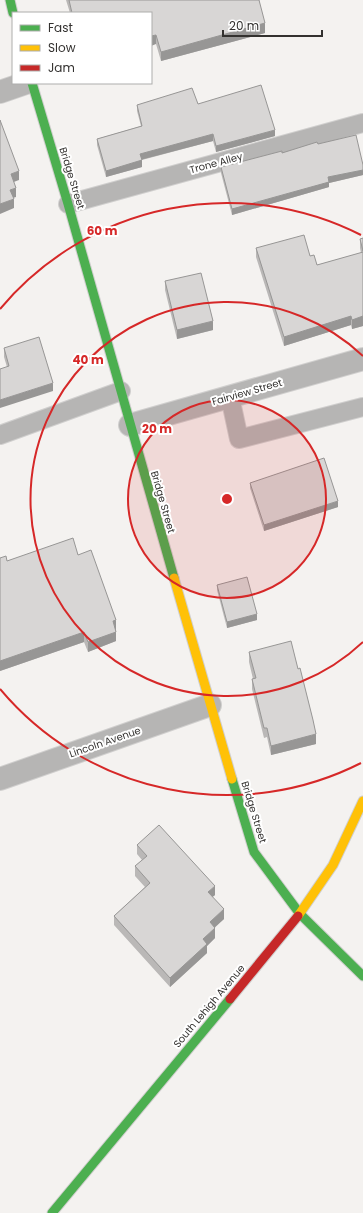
<svg xmlns="http://www.w3.org/2000/svg" width="363" height="1213" viewBox="0 0 363 1213" font-family="Poppins,sans-serif">
<style>
.lines{fill:none;stroke-linecap:round;stroke-linejoin:round}
.lane-casing{stroke:#d0cfce;stroke-width:20}
.street-casing{stroke:#d0cfce;stroke-width:24}
.fast-casing{stroke:#d0cfce;stroke-width:11}
.slow-casing{stroke:#d0cfce;stroke-width:11}
.jam-casing{stroke:#d0cfce;stroke-width:11}
.lane{stroke:#b6b5b4;stroke-width:18}
.street{stroke:#b6b5b4;stroke-width:22}
.fast{stroke:#4caf50;stroke-width:9}
.slow{stroke:#ffc107;stroke-width:9}
.jam{stroke:#c62828;stroke-width:9}
.wall{fill:#bab8b7}
.shaded-wall{fill:#979695}
.building{fill:#d8d6d5;stroke:#979695}
.ring{fill:none;stroke:#d62828;stroke-width:2}
.labels{text-anchor:middle;dominant-baseline:central;stroke-width:4;stroke-linejoin:round;paint-order:stroke}
.street-label{font-size:10px;fill:#33312f;stroke:#fff}
.centre{fill:#d62828;stroke:#fff;stroke-width:2}
.ring-label{font-size:12px;text-anchor:middle;font-weight:bold;fill:#d62828;stroke:#fff;stroke-width:4;stroke-linejoin:round;paint-order:stroke}
</style>
<rect width="100%" height="100%" fill="#f4f2f0"/>
<g class="lines">
<!-- lane casing -->
<g class="lane-casing">
<g id="lane">
<path d="M68 204 363 123"/>
<path d="M230 397 239 439 363 407"/>
<path d="M0 435 121 391"/>
</g>
</g>
<!-- street casing -->
<g class="street-casing">
<g id="street">
<path d="M0 92 26 83"/>
<path d="M130 425 363 359"/>
<path d="M0 779 210 705"/>
</g>
</g>
<!-- fast casing -->
<g class="fast-casing">
<g id="fast">
<path d="M10 0 13 13"/>
<path d="M32 83 68 204 174 578"/>
<path d="M232 779 254 852 300 914 363 976"/>
<path d="M52 1213 230 999"/>
</g>
</g>
<!-- slow casing -->
<g class="slow-casing">
<g id="slow">
<path d="M174 578 232 779"/>
<path d="M298 916 333 865 363 801"/>
</g>
</g>
<!-- jam casing -->
<g class="jam-casing">
<path id="jam" d="M230 999 298 916"/>
</g>
<!-- lane -->
<use href="#lane" class="lane"/>
<!-- street -->
<use href="#street" class="street"/>
<!-- fast -->
<use href="#fast" class="fast"/>
<!-- slow -->
<use href="#slow" class="slow"/>
<!-- jam -->
<use href="#jam" class="jam"/>
</g>
<!-- wall -->
<g class="wall">
<path d="M66 0H259L265 33 161 61 156 44 151 13H70Z"/>
<path d="M198 104 275 136 216 152 213 141 142 160V167L106 177 97 145V139L141 126 137 111V105Z"/>
<path d="M318 144 363 165V175L329 183V187L232 215 221 173V167Z"/>
<path d="M363 238V326L352 329 351 325 284 346 256 257V248L310 256 317 265 361 253 360 248V239Z"/>
<path d="M165 281 213 330 177 339 165 290Z"/>
<path d="M4 348 53 391 7 367 4 357Z"/>
<path d="M250 483 338 507 264 531 250 488Z"/>
<path d="M78 555 116 630V641L88 652 84 642 0 671V558L7 561Z"/>
<path d="M217 585 257 620 227 628 217 590Z"/>
<path d="M249 652 316 744 271 755 267 737 264 738 252 689V679H253L249 662Z"/>
<path d="M137 845 215 895 212 897 224 919 214 927 215 938 207 946V953L170 987 114 925V916L145 887 135 876V866L142 860 137 854Z"/>
</g>
<!-- shaded-wall -->
<g class="shaded-wall">
<path d="M265 23V33L161 61V52Z"/>
<path d="M156 35V44L151 46V36Z"/>
<path d="M275 130V136L216 152V146Z"/>
<path d="M213 134V141L140 160V154Z"/>
<path d="M142 160V167L106 177V171Z"/>
<path d="M363 170V175L329 183V187L232 215V209L328 177Z"/>
<path d="M19 171V180L11 183V174Z"/>
<path d="M16 188V197L10 199V190Z"/>
<path d="M14 199V208L0 214V204Z"/>
<path d="M351 316V325L284 346V337Z"/>
<path d="M363 316V326L352 329V320Z"/>
<path d="M213 321V330L177 339V330Z"/>
<path d="M53 383V391L0 408V400Z"/>
<path d="M338 501V507L264 531V525Z"/>
<path d="M257 614V620L227 628V622Z"/>
<path d="M116 620V630L113 631V621Z"/>
<path d="M84 632V642L0 671V661Z"/>
<path d="M116 632V641L88 652V642Z"/>
<path d="M316 734V744L271 755V746Z"/>
<path d="M215 886V895L208 901V892Z"/>
<path d="M224 909V919L210 932V922Z"/>
<path d="M215 928V938L207 946V953L170 987V978L203 939Z"/>
</g>
<!-- building -->
<g class="building">
<path d="M69 0H259L265 23 161 52 156 35 151 36V13H72Z"/>
<path d="M261 85 275 130 216 146 213 134 140 154 142 160 106 171 97 139 142 126 137 105 192 88 198 104Z"/>
<path d="M0 120 19 171 11 174 16 188 10 190 14 199 0 204Z"/>
<path d="M356 135 363 165V170L328 177 329 182 232 209 221 167 282 151V153L317 142 318 144Z"/>
<path d="M304 235 310 256 314 255 317 265 363 252V316L352 320 351 316 284 337 256 248Z"/>
<path d="M363 238V251L360 239Z"/>
<path d="M201 273 213 321 177 330 165 281Z"/>
<path d="M39 337 53 383 0 400V369L9 366 4 348Z"/>
<path d="M324 458 338 501 264 525 250 483Z"/>
<path d="M73 538 78 555 91 550 116 620 113 621 116 632 88 642 84 632 0 661V558L6 556 7 561Z"/>
<path d="M247 577 257 614 227 622 217 585Z"/>
<path d="M291 641 298 669 300 668 313 720 316 734 271 746 267 728H264L252 679 256 678 249 652Z"/>
<path d="M159 825 215 886 208 892 224 909 210 922 215 928 203 939 207 944 170 978 114 916 150 883 135 866 147 856 137 845Z"/>
</g>
<!-- distance rings -->
<circle cx="227" cy="499" r="99" fill="#d62828" fill-opacity=".12"/>
<g class="ring">
<circle cx="227" cy="499" r="99"/>
<path d="M363 642A197 197 0 1 1 363 356"/>
<path d="M361 763A296 296 0 0 1 0 689M0 309A296 296 0 0 1 361 235"/>
</g>
<g class="labels">
<!-- street labels -->
<g class="street-label">
<text transform="translate(216 163) rotate(-15)">Trone Alley</text>
<text transform="translate(72 178) rotate(73)">Bridge Street</text>
<text transform="translate(247 392) rotate(-16)">Fairview Street</text>
<text transform="translate(163 502) rotate(74)">Bridge Street</text>
<text transform="translate(105 742) rotate(-19)">Lincoln Avenue</text>
<text transform="translate(254 812) rotate(73)">Bridge Street</text>
<text transform="translate(209 1006) rotate(-50)">South Lehigh Avenue</text>
</g>
</g>
<circle cx="227" cy="499" r="6" class="centre"/>
<g class="ring-label">
<text x="102" y="235">60 m</text>
<text x="88" y="364">40 m</text>
<text x="157" y="433">20 m</text>
</g>
<!-- legend -->
<rect x="12" y="12" width="140" height="72" fill="#ffffff" stroke="#adadac"/>
<rect x="20" y="25" width="20" height="6" fill="#4caf50" stroke="#adadac"/>
<text x="48" y="32" font-size="12" fill="#33312f">Fast</text>
<rect x="20" y="45" width="20" height="6" fill="#ffc107" stroke="#adadac"/>
<text x="48" y="52" font-size="12" fill="#33312f">Slow</text>
<rect x="20" y="65" width="20" height="6" fill="#c62828" stroke="#adadac"/>
<text x="48" y="72" font-size="12" fill="#33312f">Jam</text>
<!-- scale -->
<path d="M223 30v6h99v-6" fill="none" stroke="#33312f" stroke-width="2"/>
<text x="229" y="30" font-size="12" fill="#33312f" stroke="#ffffff" stroke-width="3" paint-order="stroke">20 m</text>
</svg>
